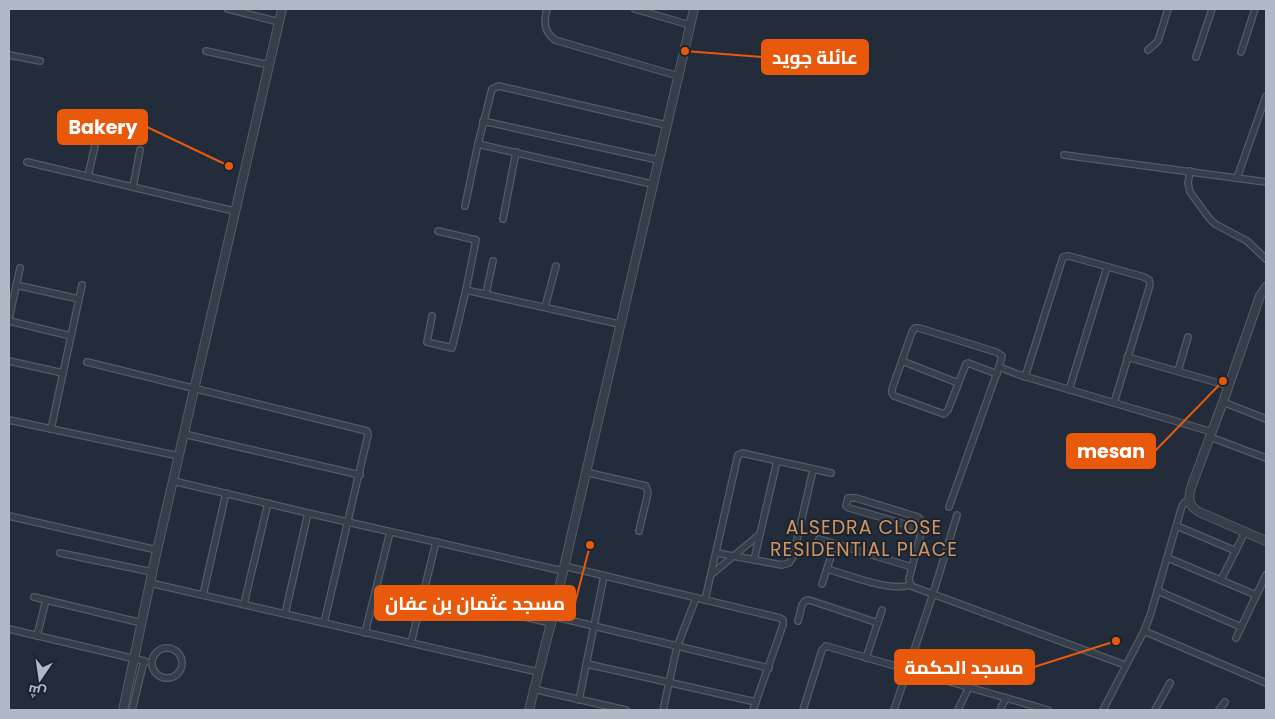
<svg xmlns="http://www.w3.org/2000/svg" width="1275" height="719" viewBox="0 0 1275 719" font-family="Poppins,Cairo,sans-serif">
<style>
.lines{fill:none;stroke-linecap:round;stroke-linejoin:round}
.minor-casing{stroke:#545b68;stroke-width:8}
.tertiary-casing{stroke:#545b68;stroke-width:10}
.minor{stroke:#363e4a;stroke-width:5.5}
.tertiary{stroke:#363e4a;stroke-width:8}
.labels{text-anchor:middle;dominant-baseline:central;stroke-width:4;stroke-linejoin:round;paint-order:stroke}
.neighbourhood-label{font-size:19px;letter-spacing:1px;fill:#d19561;stroke:#1b232f}
.leader{fill:none;stroke:#e8590c;stroke-width:2}
.callout-dot{fill:#e8590c;stroke:#1b232f;stroke-width:2}
.callout{fill:#e8590c;stroke:#e8590c;stroke-width:2}
.callout-label{font-size:19px;text-anchor:middle;font-weight:bold;fill:#fff}
</style>
<rect width="100%" height="100%" fill="#222c3a"/>
<g class="lines">
<!-- minor casing -->
<g class="minor-casing">
<g id="minor">
<path d="M228 9 279 22"/>
<path d="M547 9C544 21 543 31 555 40L678 76"/>
<path d="M635 9 690 25"/>
<path d="M1148 50 1158 41 1168 9"/>
<path d="M206 51 269 65"/>
<path d="M1241 52 1255 9"/>
<path d="M9 55 40 61"/>
<path d="M1196 57 1212 9"/>
<path d="M483 121 658 160"/>
<path d="M1064 155 1266 182"/>
<path d="M27 162 234 211"/>
<path d="M1190 171 1188 183 1190 192 1209 218 1215 224 1247 241 1266 259"/>
<path d="M88 176 96 141"/>
<path d="M1237 178 1266 96"/>
<path d="M652 184 478 144 492 89 499 86 666 125"/>
<path d="M133 187 140 150"/>
<path d="M465 206 478 144"/>
<path d="M503 219 516 152"/>
<path d="M16 285 79 299"/>
<path d="M466 290 619 324"/>
<path d="M486 294 493 261"/>
<path d="M545 307 556 266"/>
<path d="M432 316 427 342 452 348 466 290 476 240 438 231"/>
<path d="M9 319 20 268"/>
<path d="M9 321 71 336"/>
<path d="M1127 357 1229 386"/>
<path d="M9 361 63 373"/>
<path d="M902 361 958 383"/>
<path d="M87 362 367 431 368 435 324 623"/>
<path d="M999 367 1017 374 1212 432"/>
<path d="M1178 371 1188 337"/>
<path d="M1025 377 1063 257 1069 256 1144 277 1149 280 1150 285 1114 403"/>
<path d="M1069 390 1107 267"/>
<path d="M1223 402 1266 419"/>
<path d="M9 420 179 456"/>
<path d="M51 429 82 285"/>
<path d="M184 434 360 475"/>
<path d="M1210 437 1266 458"/>
<path d="M585 472 646 486 648 493 639 531"/>
<path d="M173 481 308 513 563 571"/>
<path d="M949 507 999 367 1002 356 996 352 919 328H915L912 332 892 389V393L894 396 944 414 948 410 966 364 968 363 997 374"/>
<path d="M9 516 157 550"/>
<path d="M1177 526 1236 551"/>
<path d="M922 529 849 508 846 506 848 498H856L918 517 923 522 922 529 909 579 911 586 1125 665"/>
<path d="M819 539 912 567"/>
<path d="M60 553 152 572"/>
<path d="M717 553 782 565 789 563 793 557 813 470"/>
<path d="M1168 558 1256 595"/>
<path d="M754 560 777 461"/>
<path d="M564 566 780 618 783 620V625L753 710"/>
<path d="M827 569C849 575 890 592 910 585"/>
<path d="M712 574 760 534"/>
<path d="M1221 580 1245 532"/>
<path d="M150 583 538 672"/>
<path d="M822 584 835 544"/>
<path d="M1158 591 1241 627"/>
<path d="M423 594 551 623"/>
<path d="M203 595 226 493"/>
<path d="M34 597 142 623"/>
<path d="M705 600 738 455 742 453 831 473"/>
<path d="M244 604 268 503"/>
<path d="M285 614 308 513"/>
<path d="M552 616 769 668"/>
<path d="M798 621 802 605 805 601 809 600 878 623"/>
<path d="M9 629 144 661"/>
<path d="M1144 631 1266 683"/>
<path d="M365 633 390 532"/>
<path d="M37 636 46 600"/>
<path d="M1236 638 1266 575"/>
<path d="M411 643 436 542"/>
<circle cx="167" cy="663" r="15"/>
<path d="M866 658 882 610"/>
<path d="M587 664 756 702"/>
<path d="M533 689 626 710"/>
<path d="M579 700 604 576"/>
<path d="M132 710 144 661 146 662"/>
<path d="M663 710 677 647 696 598"/>
<path d="M803 710 822 650 826 646 1048 710"/>
<path d="M894 710 933 594 957 515"/>
<path d="M958 710 969 687"/>
<path d="M1000 710 1006 698"/>
<path d="M1103 710 1144 631 1150 616 1182 506 1185 502H1189"/>
<path d="M1155 710 1170 683"/>
<path d="M1219 710 1225 702"/>
</g>
</g>
<!-- tertiary casing -->
<g class="tertiary-casing">
<g id="tertiary">
<path d="M1266 287 1260 296 1223 402 1192 485C1188 497 1187 505 1199 512L1266 541"/>
<path d="M123 710 157 550 282 9"/>
<path d="M529 710 551 623 694 9"/>
</g>
</g>
<!-- minor -->
<use href="#minor" class="minor"/>
<!-- tertiary -->
<use href="#tertiary" class="tertiary"/>
</g>
<g class="labels">
<!-- neighbourhood labels -->
<g class="neighbourhood-label">
<text x="864" y="527">ALSEDRA CLOSE<tspan x="864" dy="22">RESIDENTIAL PLACE</tspan></text>
</g>
</g>
<!-- callouts -->
<path class="leader" d="M685 51L762 57M229 166L147 127M1223 381L1155 451M590 545L575 603M1116 641L1034 667"/>
<g class="callout-dot">
<circle cx="685" cy="51" r="5"/>
<circle cx="229" cy="166" r="5"/>
<circle cx="1223" cy="381" r="5"/>
<circle cx="590" cy="545" r="5"/>
<circle cx="1116" cy="641" r="5"/>
</g>
<g class="callout">
<rect x="762" y="40" width="106" height="34" rx="5"/>
<rect x="58" y="110" width="89" height="34" rx="5"/>
<rect x="1067" y="434" width="88" height="34" rx="5"/>
<rect x="375" y="586" width="200" height="34" rx="5"/>
<rect x="895" y="650" width="139" height="34" rx="5"/>
</g>
<g class="callout-label">
<text x="815" y="64">عائلة جويد</text>
<text x="103" y="134">Bakery</text>
<text x="1111" y="458">mesan</text>
<text x="475" y="610">مسجد عثمان بن عفان</text>
<text x="964" y="674">مسجد الحكمة</text>
</g>
<!-- border -->
<rect width="1275" height="719" fill="none" stroke="#b1b8c6" stroke-width="20"/>
<!-- north arrow -->
<g transform="translate(40 679) rotate(193)" stroke="#1b232f" stroke-width="4" paint-order="stroke">
<path d="M0-4L9 19L0 12L-9 19Z" fill="#b1b8c6"/>
<text y="-8" font-size="14" font-weight="bold" text-anchor="middle" fill="#b1b8c6">ش</text>
</g>
</svg>
